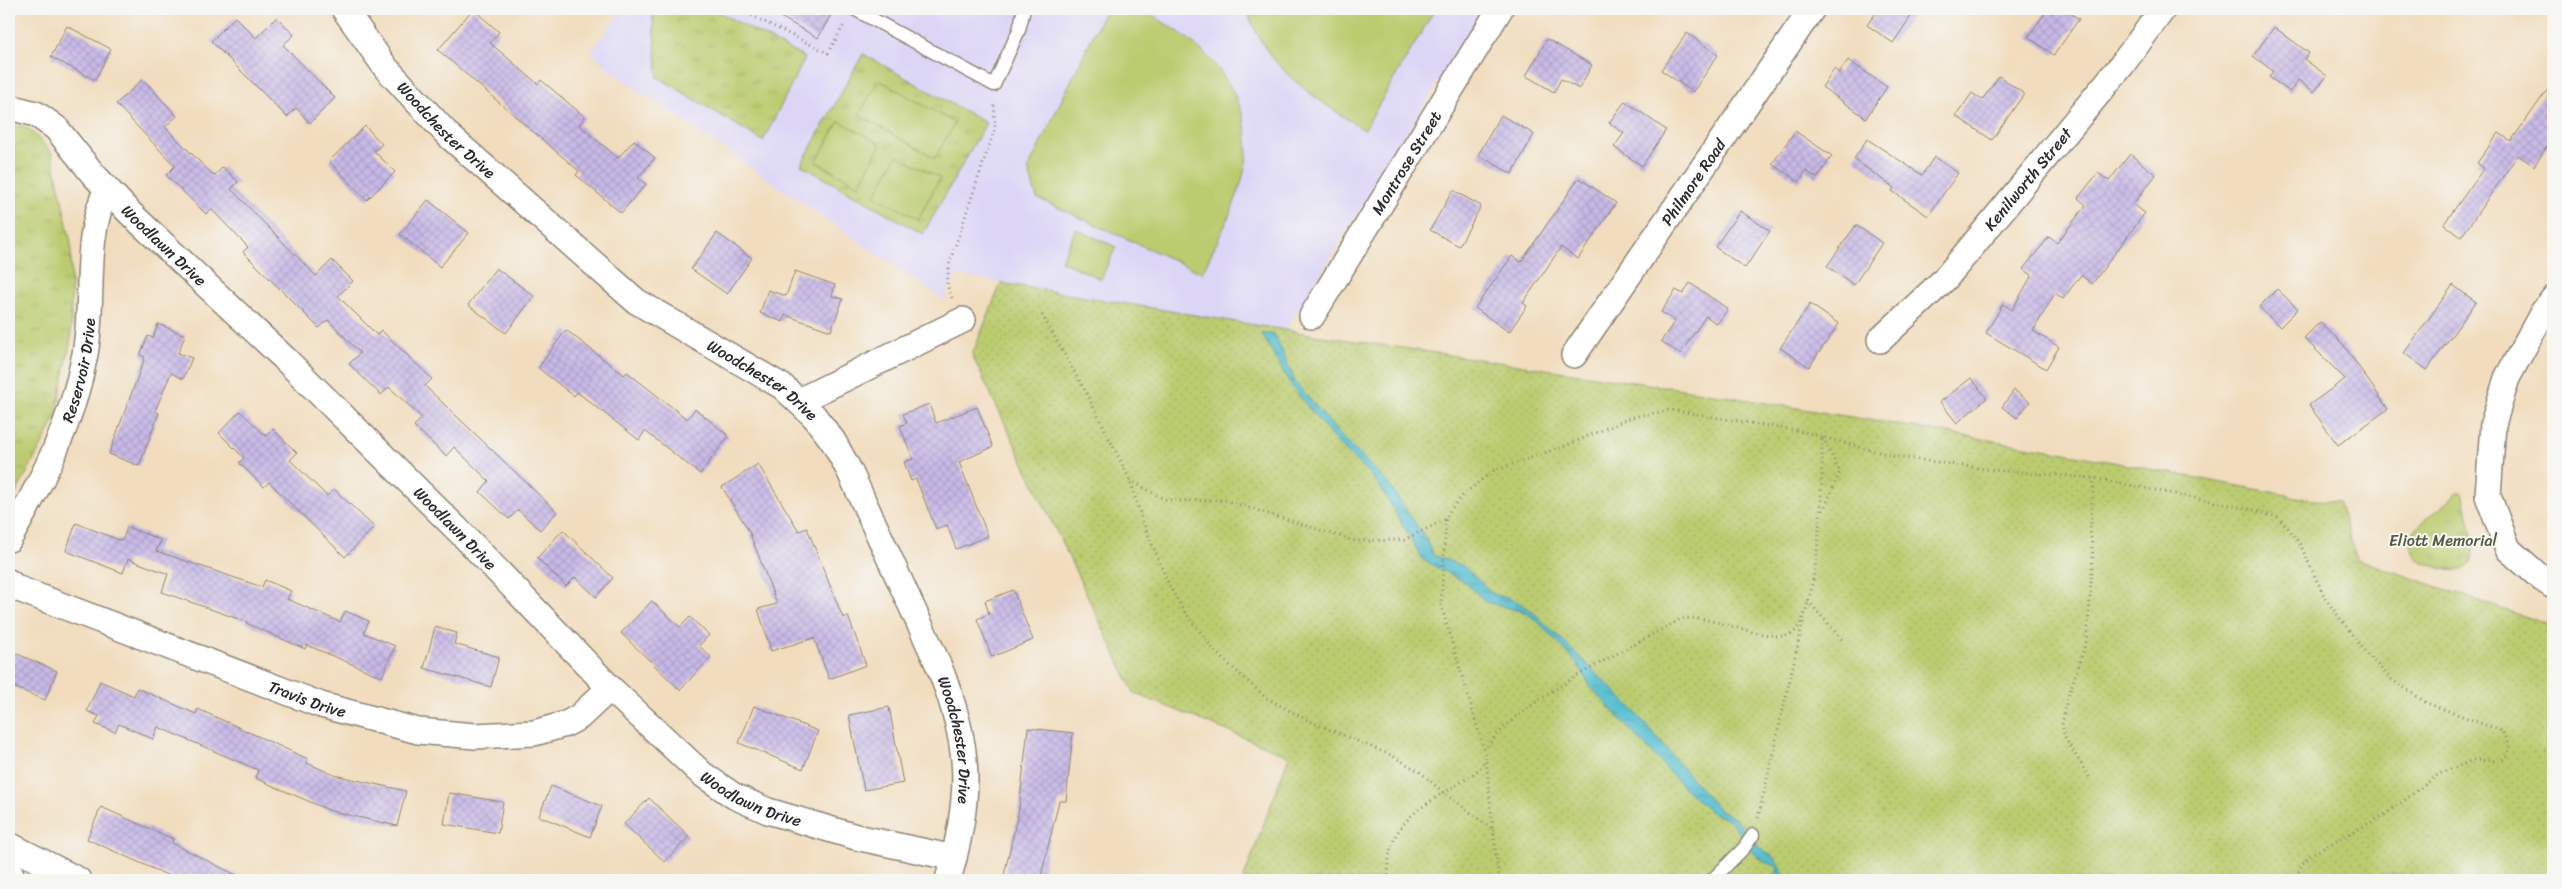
<svg xmlns="http://www.w3.org/2000/svg" width="2562" height="889" viewBox="0 0 2562 889" font-family="Sriracha,sans-serif">
<style>
.built{fill:#dcd5f6}
.grass{fill:url(#grass-dots);stroke:#737c4d}
.park{fill:url(#park-tufts);stroke:#737c4d}
.pitch{fill:#bbcc6f;stroke:#737c4d}
.water{fill:url(#water-ripples);stroke:#40747e}
.building{fill:url(#building-cross-hatch)}
.lines{fill:none;stroke-linecap:round;stroke-linejoin:round}
.service-casing{stroke:#8e8474;stroke-width:15}
.minor-casing{stroke:#8e8474;stroke-width:28}
.path{stroke:#8e8474;stroke-width:3;stroke-dasharray:1 4;stroke-linecap:butt}
.service{stroke:#fff;stroke-width:12}
.minor{stroke:#fff;stroke-width:25}
.labels{text-anchor:middle;dominant-baseline:central;stroke-width:4;stroke-linejoin:round;paint-order:stroke}
.street-label{font-size:16px;fill:#2b2b2b;stroke:#f6f6f2}
.park-label{font-size:16px;fill:#565b3f;stroke:#f6f6f2}
</style>
<defs>
<pattern id="grass-dots" width="8" height="8" patternUnits="userSpaceOnUse" patternTransform="scale(1.25)"><rect width="8" height="8" fill="#bbcc6f"/><path d="M2 2h.1M6 6h.1" fill="none" stroke="#a1af60" stroke-width="1.8" stroke-linecap="round"/></pattern>
<pattern id="park-tufts" width="24" height="20" patternUnits="userSpaceOnUse" patternTransform="scale(1.25)"><rect width="24" height="20" fill="#bbcc6f"/><path d="M3 7l-1-3M5 7V3M7 7l1-3M15 17l-1-3M17 17v-4M19 17l1-3" fill="none" stroke="#a1af60"/></pattern>
<pattern id="water-ripples" width="26" height="14" patternUnits="userSpaceOnUse" patternTransform="scale(1.25)"><rect width="26" height="14" fill="#55bed1"/><path d="M2 4q2-2 4 0t4 0M15 11q2-2 4 0t4 0" fill="none" stroke="#479baa"/></pattern>
<pattern id="building-cross-hatch" width="8" height="8" patternUnits="userSpaceOnUse" patternTransform="scale(1.25)"><rect width="8" height="8" fill="#c7b9e7"/><path d="M0 0l8 8M0 8l8-8" fill="none" stroke="#ab9fc6"/></pattern>
</defs>
<rect width="100%" height="100%" fill="#f6f6f2"/>
<filter id="ink" filterUnits="userSpaceOnUse"><feTurbulence type="fractalNoise" baseFrequency=".02" numOctaves="2"/><feDisplacementMap in="SourceGraphic" scale="10" xChannelSelector="R" yChannelSelector="G"/><feConvolveMatrix kernelMatrix="1 2 1 2 8 2 1 2 1" color-interpolation-filters="sRGB"/></filter>
<filter id="wash" filterUnits="userSpaceOnUse"><feTurbulence type="fractalNoise" baseFrequency=".0096" numOctaves="4" result="noise"/><feDisplacementMap in="SourceGraphic" scale="20" xChannelSelector="R" yChannelSelector="G"/><feGaussianBlur stdDeviation="1.12" result="paint"/><feColorMatrix in="noise" values="0 0 0 0 0 0 0 0 0 0 0 0 0 0 0 0 0 1.4 0 .05"/><feComposite in="paint" operator="in"/></filter>
<g filter="url(#wash)">
<rect width="100%" height="100%" fill="#f1ddbe"/>
<!-- built -->
<path class="built" d="M623 9H1483L1286 330 956 275 944 300 609 70 591 51Z"/>
<!-- grass -->
<path class="grass" d="M1001 283 1321 336 1695 391 2049 450 2313 500 2338 501 2357 559 2552 626 2553 880H2419L2401 874 2310 878V880H1243L1289 756 1134 693 972 355Z"/>
<!-- park -->
<g class="park">
<path d="M652 9H713L805 58 763 141 658 77Z"/>
<path d="M863 54 986 123 923 234 801 165Z"/>
<path d="M9 125 27 127 52 153 71 243V338L55 420 9 506Z"/>
<path d="M2457 492H2461L2464 496C2467 514 2474 536 2473 554 2471 584 2431 566 2416 558L2410 545 2413 531Z"/>
</g>
<!-- pitch -->
<g class="pitch">
<path d="M1106 9C1116 9 1130 6 1140 9 1149 12 1158 19 1166 24 1216 53 1257 107 1245 168 1237 205 1218 239 1202 273L1037 198 1028 169Z"/>
<path d="M1247 9H1435L1364 130C1315 98 1264 68 1247 9Z"/>
<path d="M879 80 955 123 935 158 859 115Z"/>
<path d="M839 121 881 144 859 185 816 162Z"/>
<path d="M897 155 940 178 918 219 875 196Z"/>
<path d="M1076 229 1116 247 1101 279 1061 261Z"/>
</g>
<!-- water -->
<path class="water" d="M1262 334H1273L1276 337 1295 382 1339 434 1387 482 1426 539 1433 555 1463 566 1493 594 1516 601 1533 612 1628 704 1718 809 1735 818 1753 841 1776 860 1785 876 1783 880H1774L1778 867 1765 862 1751 851 1730 820 1712 813 1685 789 1590 686 1578 664 1538 622 1527 613 1486 602 1466 583 1423 560 1381 488 1369 473 1337 443 1292 387Z"/>
<g id="blocks">
<!-- building -->
<g class="building">
<path d="M473 9 499 32 490 43 538 84 541 80 585 117 579 125 618 158 634 140 655 158 638 178 646 184 621 213 576 175 579 171 438 50Z"/>
<path d="M766 9H834L818 38Z"/>
<path d="M1879 9H1916L1893 43 1867 25Z"/>
<path d="M2048 9H2064L2079 19 2054 55 2028 37Z"/>
<path d="M235 17 256 38 277 17 294 35 283 45 335 98 310 123 296 108 287 117 211 41Z"/>
<path d="M67 26 111 49 95 80 51 57Z"/>
<path d="M2274 27 2309 53 2304 59 2327 76 2314 92 2298 80 2290 92 2269 77 2273 71 2253 56Z"/>
<path d="M1687 33 1718 55 1693 92 1661 70Z"/>
<path d="M1547 39 1592 65 1579 89 1561 79 1554 92 1526 76Z"/>
<path d="M1848 60 1887 87 1866 118 1822 87 1834 69 1839 73Z"/>
<path d="M1999 76 2024 94 1992 140 1956 116 1972 93 1982 100Z"/>
<path d="M143 79 177 116 165 127 214 176 223 167 238 182 231 189 316 276 332 260 353 281 338 296 377 335 381 330 432 379 425 386 557 512 540 530 518 510 509 519 480 492 489 481 454 447 446 456 414 426 422 418 389 387 381 395 349 364 360 353 328 320 319 328 243 252 248 247 211 209 206 214 166 175 175 166 116 104Z"/>
<path d="M2553 82V138L2534 166 2518 155 2461 237 2444 224 2484 168 2477 163 2499 133 2511 141Z"/>
<path d="M1625 101 1666 130 1642 166 1614 147 1624 133 1609 123Z"/>
<path d="M1501 115 1534 134 1512 174 1478 155Z"/>
<path d="M365 126 382 144 374 151 395 172 367 200 329 161Z"/>
<path d="M1795 131 1832 156 1817 178 1806 171 1799 182 1772 164Z"/>
<path d="M1867 139 1922 175 1934 157 1958 173 1928 216 1892 191 1894 188 1854 159Z"/>
<path d="M2130 154 2156 175 2133 204 2145 213 2092 284 2081 275 2063 299 2055 293 2033 331 2059 347 2046 369 1986 333 2003 304 2012 310 2032 275 2023 269 2049 237 2057 243 2086 205 2078 198 2098 173 2109 181Z"/>
<path d="M1579 178 1616 203 1578 259 1561 247 1523 303 1527 306 1509 332 1475 308 1512 256 1521 262Z"/>
<path d="M1453 190 1481 206 1459 246 1430 230Z"/>
<path d="M428 200 469 233 440 267 400 234Z"/>
<path d="M1740 211 1770 231 1745 268 1715 247Z"/>
<path d="M1856 225 1882 243 1854 285 1827 266Z"/>
<path d="M717 233 752 258 727 294 691 269Z"/>
<path d="M496 268 534 296 506 333 468 305Z"/>
<path d="M795 271 835 285 832 296 843 299 831 331 785 315 783 322 760 313 768 290 786 296Z"/>
<path d="M1690 283 1728 309 1717 324 1706 316 1680 354 1661 341 1675 321 1661 312 1676 290 1683 294Z"/>
<path d="M2453 285 2476 302 2427 370 2404 353Z"/>
<path d="M2277 289 2298 309 2280 327 2259 307Z"/>
<path d="M1810 304 1839 324 1809 367 1780 348Z"/>
<path d="M2320 322 2343 344 2388 409 2338 445 2309 405 2345 379 2304 338Z"/>
<path d="M158 324 185 335 178 353 192 358 183 379 171 373 155 411 159 413 139 466 109 454 145 357 140 355 148 336 153 338Z"/>
<path d="M566 330 624 375 627 372 687 419 695 409 729 436 700 474 645 431 639 440 577 392 574 396 538 368Z"/>
<path d="M1971 378 1987 398 1957 423 1940 402Z"/>
<path d="M2014 390 2030 402 2017 418 2002 407Z"/>
<path d="M929 404 936 423 977 407 993 447 959 462 988 536 956 549 947 525 936 529 916 479 911 481 904 462 913 459 900 426 907 423 903 414Z"/>
<path d="M240 411 266 436 273 429 297 453 290 460 327 496 334 489 374 527 345 557 269 482 264 487 239 463 244 458 219 433Z"/>
<path d="M758 464 799 531 807 528 843 618 848 616 866 665 829 679 814 638 771 651 758 609 777 604 749 531 722 487Z"/>
<path d="M76 523 119 540 123 539 127 527 161 540 156 551 262 587 265 580 291 591 287 599 340 622 345 611 369 621 364 633 395 646 382 677 307 645 305 649 246 623 247 622 162 592 168 574 128 559 123 573 66 551Z"/>
<path d="M563 530 613 578 596 597 575 577 566 586 537 558Z"/>
<path d="M1013 590 1033 640 992 657 977 619 989 614 985 601Z"/>
<path d="M652 601 680 627 690 617 709 635 699 646 711 657 680 690 621 633Z"/>
<path d="M435 627 457 633 454 644 499 657 491 687 424 668Z"/>
<path d="M15 653 57 671 45 700 9 685V668Z"/>
<path d="M100 681 134 696 137 688 196 714 198 709 308 759 307 763 334 775 406 791 397 826 331 811 255 778 258 770 158 727 153 739 119 724 115 732 95 724 99 716 87 711Z"/>
<path d="M754 706 818 731 803 769 739 743Z"/>
<path d="M889 707 903 783 864 790 849 715Z"/>
<path d="M1028 728 1073 733 1066 801H1059L1040 880H1003L1019 809Z"/>
<path d="M551 786 602 806 590 837 539 816Z"/>
<path d="M449 793 503 802 498 833 444 824Z"/>
<path d="M649 798 689 836 665 862 624 824Z"/>
<path d="M101 807 173 839 172 843 246 880H178L87 839Z"/>
</g>
</g>
</g>
<g filter="url(#ink)">
<use href="#blocks" fill-opacity="0" stroke="#8e8474" stroke-width="1"/>
<g class="lines">
<!-- service casing -->
<g class="service-casing">
<g id="service">
<path d="M854 9 994 85 1019 30 1024 9"/>
<path d="M14 848 15 867 20 880"/>
<path d="M1712 880 1744 848 1753 835"/>
</g>
</g>
<!-- minor casing -->
<g class="minor-casing">
<g id="minor">
<path id="s1" d="M344 9 386 68 448 135 636 301 783 387 814 416 833 441 849 470 938 664C972 747 972 795 948 880"/>
<path id="s2" d="M9 107 36 114 56 128 93 174 130 213 284 358 465 537 610 688 702 774 734 796 768 811 856 837 954 858"/>
<path d="M2553 299 2543 312 2507 378 2493 424 2488 496 2508 549 2542 579 2553 586"/>
<path id="s3" d="M1312 316 1500 9"/>
<path id="s4" d="M1880 340 1945 279 2121 66 2163 9"/>
<path id="s5" d="M1574 355 1812 9"/>
<path d="M799 401 963 320"/>
<path id="s6" d="M9 539C43 480 73 421 85 354 95 300 82 240 107 189"/>
<path id="s7" d="M9 582 16 588 321 705 418 731 475 736 534 733 566 724 579 717 610 688"/>
<path d="M9 845 78 880"/>
</g>
</g>
<!-- path -->
<g class="path">
<path d="M738 9 828 53 844 25"/>
<path d="M952 298 947 285 949 265 995 128 994 102"/>
<path d="M1042 315 1089 398 1130 480 1142 520 1169 585 1182 608 1214 651 1266 698 1309 721 1391 755 1420 772 1444 793 1493 829 1486 760"/>
<path d="M1130 480 1164 499 1178 501 1224 500 1355 541 1404 540 1446 519"/>
<path d="M1823 511 1840 472 1822 437 1893 456 1993 470 2094 478 2250 509 2277 517 2289 529 2301 546 2325 598 2365 652 2391 679 2427 703 2502 731 2510 745 2507 755 2501 761 2473 760 2439 774 2386 814 2312 854 2302 864 2295 880"/>
<path d="M1808 601 1844 642"/>
<path d="M2089 777 2065 738 2062 725 2065 707 2087 639 2093 556 2090 530 2094 478"/>
<path d="M1758 818 1803 622"/>
<path d="M1493 829 1499 880"/>
<path d="M1388 880C1388 868 1388 854 1393 842 1403 814 1439 796 1463 781 1473 774 1483 769 1486 756L1441 605 1446 519 1450 510 1466 492 1493 471 1570 444 1632 417 1671 410 1805 432 1822 437C1823 467 1821 633 1786 636 1754 638 1706 613 1681 619 1624 651 1522 698 1485 749"/>
</g>
<!-- service -->
<use href="#service" class="service"/>
<!-- minor -->
<use href="#minor" class="minor"/>
</g>
</g>
<g class="labels">
<!-- street labels -->
<g class="street-label">
<text stroke="none"><textPath href="#s1" startOffset="159">Woodchester Drive</textPath></text>
<text stroke="none"><textPath href="#s3" startOffset="180">Montrose Street</textPath></text>
<text stroke="none"><textPath href="#s4" startOffset="219">Kenilworth Street</textPath></text>
<text stroke="none"><textPath href="#s5" startOffset="210">Philmore Road</textPath></text>
<text stroke="none"><textPath href="#s2" startOffset="212">Woodlawn Drive</textPath></text>
<text stroke="none"><textPath href="#s6" startOffset="184">Reservoir Drive</textPath></text>
<text stroke="none"><textPath href="#s1" startOffset="564">Woodchester Drive</textPath></text>
<text stroke="none"><textPath href="#s2" startOffset="618">Woodlawn Drive</textPath></text>
<text stroke="none"><textPath href="#s7" startOffset="321">Travis Drive</textPath></text>
<text stroke="none"><textPath href="#s1" startOffset="984">Woodchester Drive</textPath></text>
<text stroke="none"><textPath href="#s2" startOffset="1022">Woodlawn Drive</textPath></text>
</g>
<!-- park labels -->
<g class="park-label">
<text x="2443" y="540">Eliott Memorial</text>
</g>
</g>
<!-- margin -->
<rect width="2562" height="889" fill="none" stroke="#f6f6f2" stroke-width="30"/>
</svg>
